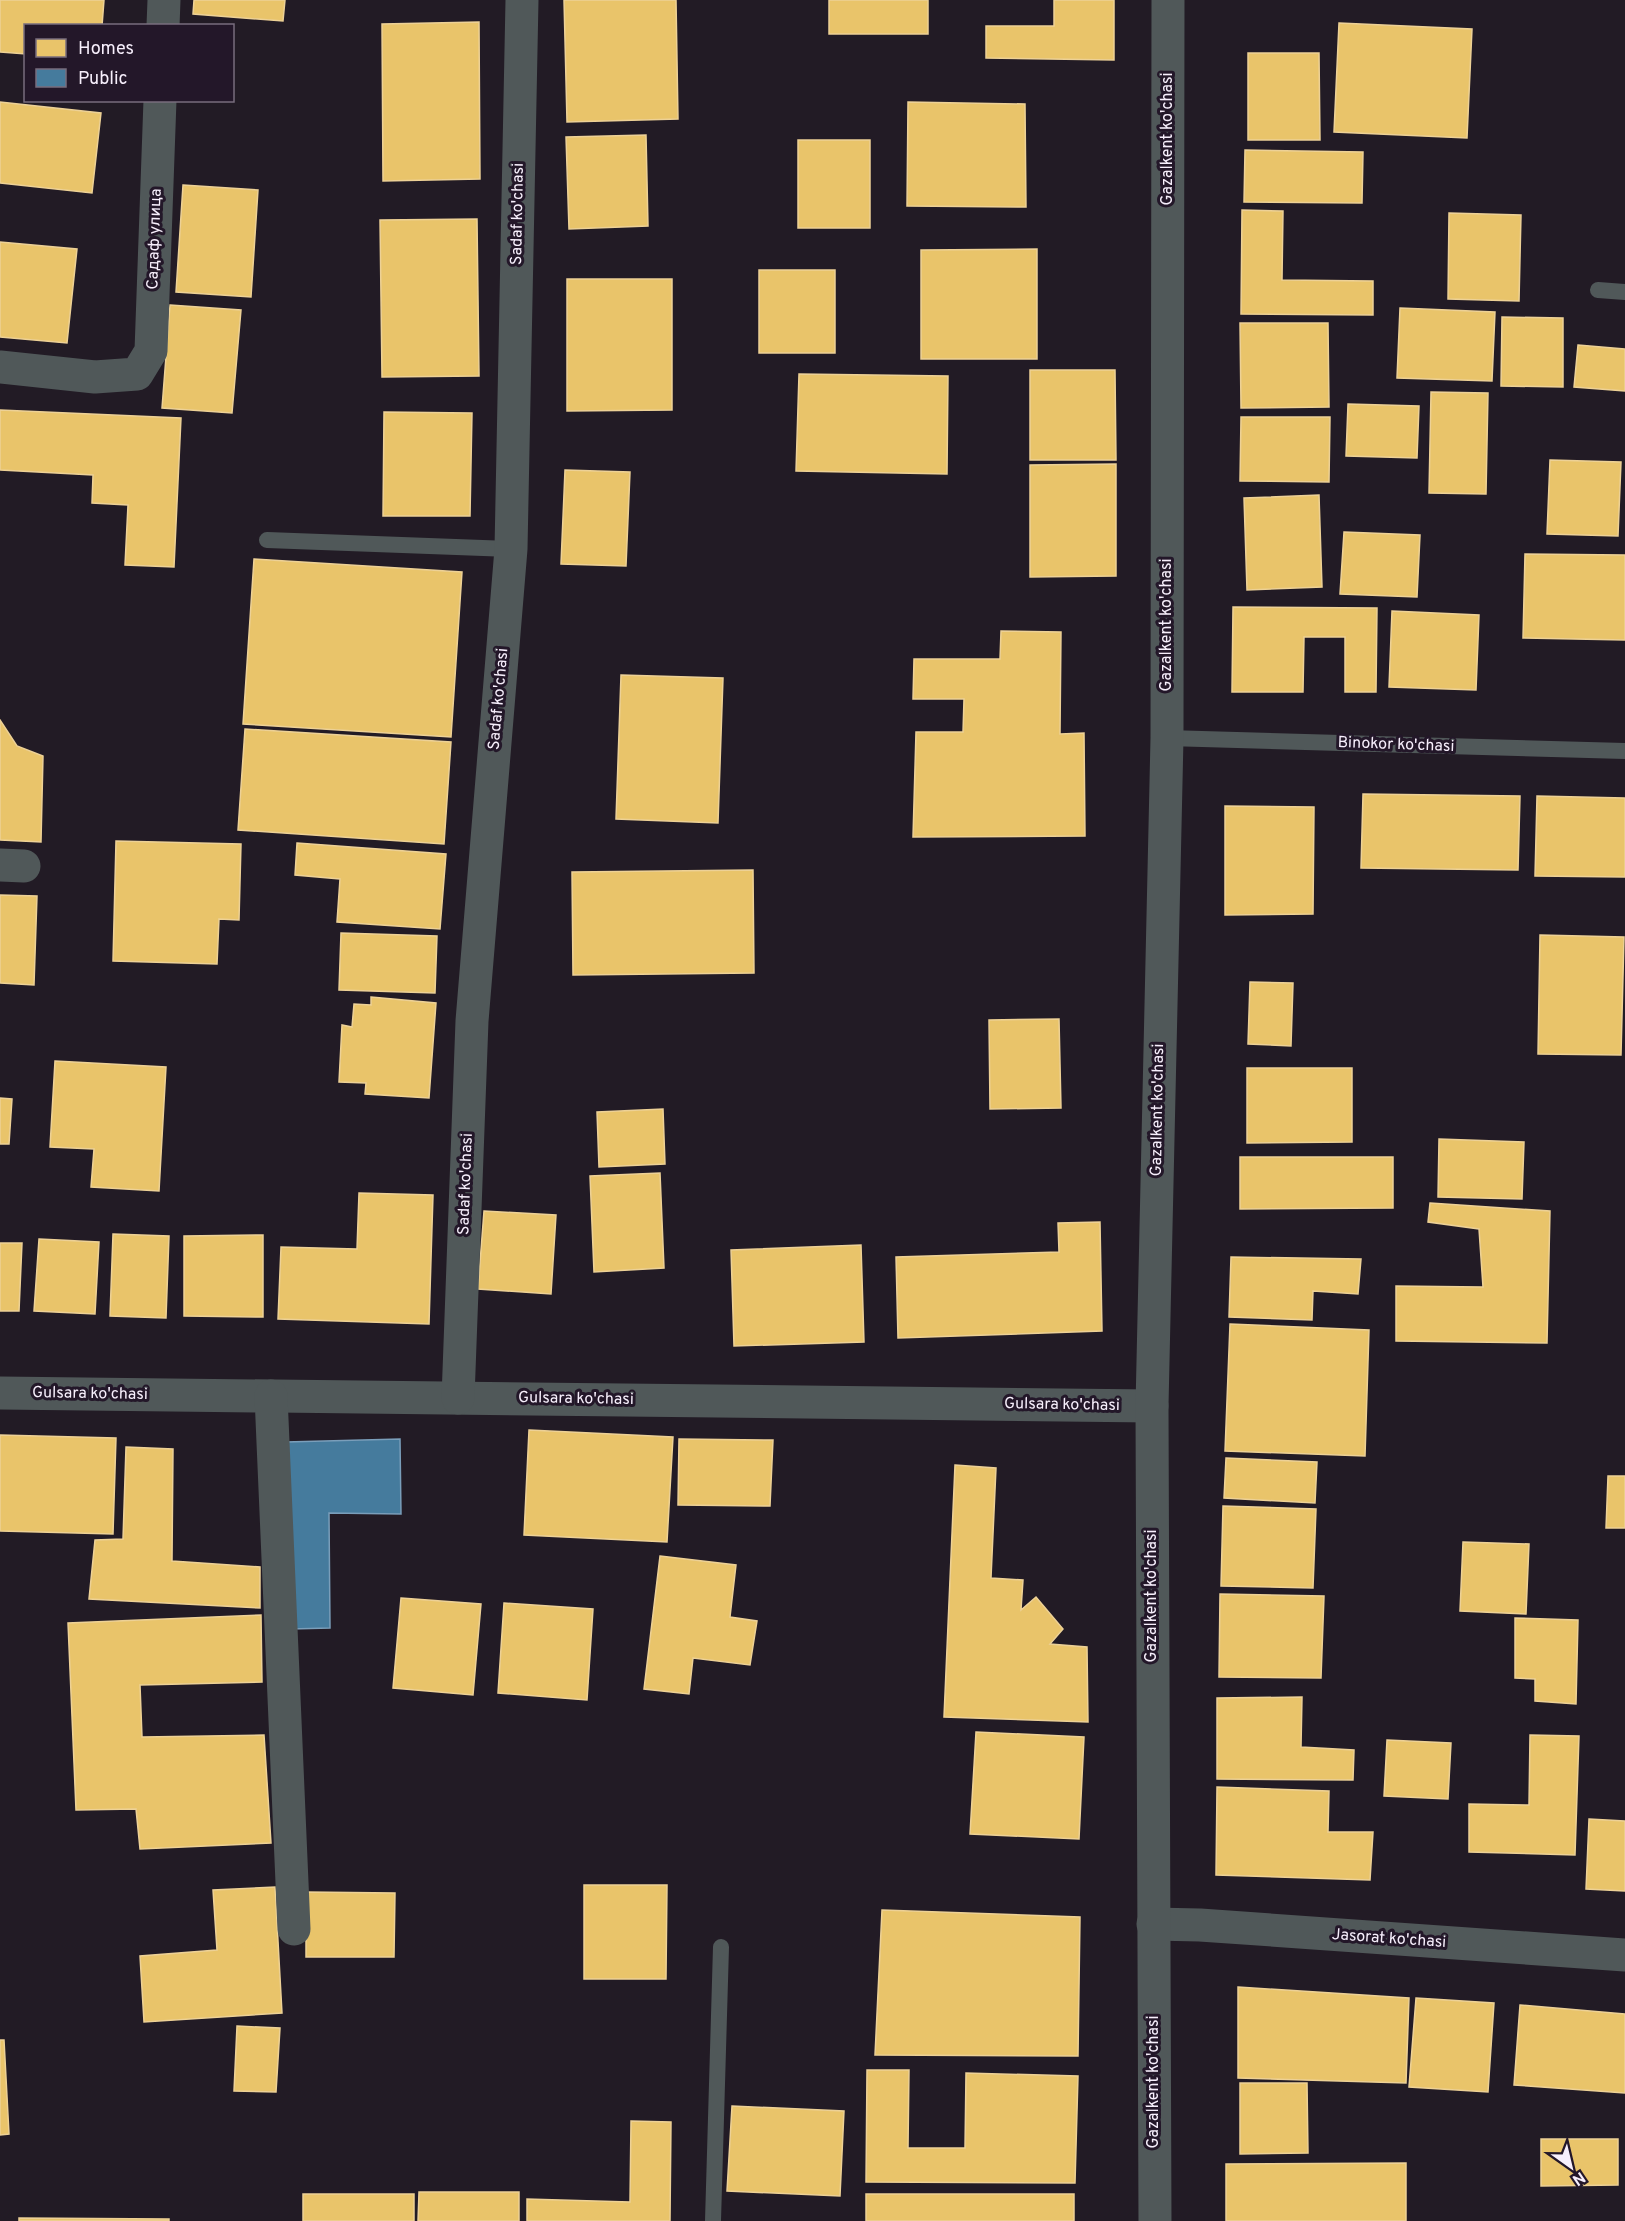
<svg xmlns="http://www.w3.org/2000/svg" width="1625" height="2221" viewBox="0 0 1625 2221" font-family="Overpass,sans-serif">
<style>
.homes{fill:#e9c46a;stroke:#edd196;stroke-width:1.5}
.public{fill:#457b9d;stroke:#7a9eba;stroke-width:1.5}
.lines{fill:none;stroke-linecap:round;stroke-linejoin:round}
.service{stroke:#505859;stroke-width:16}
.minor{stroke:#505859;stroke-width:33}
.tertiary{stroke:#505859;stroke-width:33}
.labels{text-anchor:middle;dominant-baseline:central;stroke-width:6;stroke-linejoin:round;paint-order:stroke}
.street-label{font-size:16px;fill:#f7effc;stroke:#231729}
</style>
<rect width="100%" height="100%" fill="#221b25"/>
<!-- homes -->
<g class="homes">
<path d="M0 0H104L102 26H26V54L0 52Z"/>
<path d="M194 0H285L283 21 193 14Z"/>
<path d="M564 0H676L678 119 567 122Z"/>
<rect x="829" y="0" width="99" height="34"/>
<path d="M1054 0H1114V60L986 58V26H1054Z"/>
<path d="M479 22 480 179 383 181 382 24Z"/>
<path d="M1339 23 1472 29 1467 138 1334 132Z"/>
<path d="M1248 53H1319L1320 140H1248Z"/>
<path d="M0 102 101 113 92 193 0 183Z"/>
<path d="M908 102 1025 104 1026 207 907 206Z"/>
<path d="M646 135 648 226 569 229 566 137Z"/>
<rect x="798" y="140" width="72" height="88"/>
<path d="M1245 150 1363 152 1362 203 1244 202Z"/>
<path d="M183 185 258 190 251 297 176 292Z"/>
<path d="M1242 210 1283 211 1282 280 1373 281V315L1241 314Z"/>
<path d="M1449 213 1521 215 1519 301 1448 299Z"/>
<path d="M477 219 479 376 382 377 380 220Z"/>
<path d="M0 242 77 249 67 343 0 337Z"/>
<path d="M1037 249V359H921V250Z"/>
<rect x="759" y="270" width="76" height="83"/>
<path d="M567 279H672V410L567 411Z"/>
<path d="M170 305 241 310 232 413 162 408Z"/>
<path d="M1400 308 1495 312 1492 381 1397 378Z"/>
<path d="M1502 317 1563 318V387L1501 386Z"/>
<path d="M1240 323H1328L1329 407 1241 408Z"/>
<path d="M1578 345 1625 349V391L1574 387Z"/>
<path d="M1030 370H1115L1116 460H1030Z"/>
<path d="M799 374 948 376 947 474 796 471Z"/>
<path d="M1431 392 1488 393 1486 494 1429 493Z"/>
<path d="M1348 404 1419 406 1417 458 1346 456Z"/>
<path d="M0 410 181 418 174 567 125 565 128 505 92 503 93 475 0 470Z"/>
<path d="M384 412 472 413 470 516H383Z"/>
<path d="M1241 417H1330L1329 482 1240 481Z"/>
<path d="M1550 460 1621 462 1618 536 1547 534Z"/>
<path d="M1116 464V576L1030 577V465Z"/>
<path d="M565 470 630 472 626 566 561 564Z"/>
<path d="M1319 495 1322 587 1247 590 1244 498Z"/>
<path d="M1344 532 1420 535 1417 597 1340 594Z"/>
<path d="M1525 554 1625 555V640L1523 638Z"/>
<path d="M254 559 462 572 451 737 243 724Z"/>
<path d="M1233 607 1377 608 1376 692H1345V637H1304L1303 692H1232Z"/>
<path d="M1392 611 1479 615 1476 690 1389 687Z"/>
<path d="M1001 631 1061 632 1060 734 1084 733 1085 836 913 837 916 732H963L964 699H913L914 659H1000Z"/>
<path d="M621 675 723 678 718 823 616 819Z"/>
<path d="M0 720 17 746 43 756 41 842 0 840Z"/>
<path d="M245 729 451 742 444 844 238 830Z"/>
<path d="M1363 794 1520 796 1518 870 1361 868Z"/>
<path d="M1537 796 1625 798V877L1535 876Z"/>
<path d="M1225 806 1314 807 1313 914 1225 915Z"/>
<path d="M116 841 241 844 239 920 219 919 217 964 113 961Z"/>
<path d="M297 843 446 854 440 929 337 922 340 879 295 875Z"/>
<path d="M753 870 754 973 573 975 572 872Z"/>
<path d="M0 895 37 896 34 985 0 983Z"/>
<path d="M341 933 437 936 435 993 339 990Z"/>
<path d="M1540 935 1624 937 1621 1055 1538 1054Z"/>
<path d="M1250 982 1293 983 1291 1046 1248 1044Z"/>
<path d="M371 997 436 1003 429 1098 365 1094 366 1083 339 1082 342 1025 352 1027 354 1004 371 1005Z"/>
<path d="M1059 1019 1061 1108 990 1109 989 1020Z"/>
<path d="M55 1061 166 1067 159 1191 91 1187 94 1149 50 1147Z"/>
<path d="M1247 1068H1352V1142L1247 1143Z"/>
<path d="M0 1098 12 1099 9 1144H0Z"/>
<path d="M663 1109 665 1164 599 1167 597 1112Z"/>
<path d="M1439 1139 1524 1142 1522 1199 1438 1197Z"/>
<path d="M1240 1157H1393V1208L1240 1209Z"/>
<path d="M660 1173 664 1268 594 1272 590 1176Z"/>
<path d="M359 1193 433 1195 429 1324 278 1319 281 1247 357 1249Z"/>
<path d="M1430 1203 1550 1211 1547 1343 1396 1341V1286L1483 1287 1479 1229 1428 1222Z"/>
<path d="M484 1211 556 1215 551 1294 478 1289Z"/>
<path d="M1100 1222 1102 1331 898 1338 896 1257 1059 1252 1058 1223Z"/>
<path d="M113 1234 169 1236 166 1318 110 1316Z"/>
<path d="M263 1235V1317L184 1316V1236Z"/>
<path d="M39 1239 99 1242 95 1314 34 1311Z"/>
<path d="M0 1243H22L19 1311H0Z"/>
<path d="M861 1245 864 1342 734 1346 731 1250Z"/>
<path d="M1231 1257 1361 1259 1358 1294 1313 1291 1312 1320 1229 1317Z"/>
<path d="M1230 1324 1369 1330 1365 1456 1225 1451Z"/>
<path d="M529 1430 673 1437 667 1542 524 1535Z"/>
<path d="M0 1435 116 1438 113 1534 0 1531Z"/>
<path d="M679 1439 773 1440 770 1506 678 1505Z"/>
<path d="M126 1447 173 1449 172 1561 260 1567V1608L89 1599 95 1540 123 1539Z"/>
<path d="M1226 1458 1317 1462 1315 1503 1224 1498Z"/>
<path d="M955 1465 996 1468 991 1578 1023 1580 1021 1610 1036 1597 1063 1629 1050 1644 1087 1647 1088 1722 944 1717Z"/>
<path d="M1608 1476H1625V1528H1606Z"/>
<path d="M1223 1506 1316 1509 1313 1588 1221 1586Z"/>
<path d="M1463 1542 1529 1544 1526 1614 1460 1611Z"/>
<path d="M660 1556 736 1565 730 1617 757 1621 750 1665 693 1658 689 1694 644 1689Z"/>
<path d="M1220 1594 1324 1596 1321 1678 1219 1677Z"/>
<path d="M401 1598 481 1604 473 1695 393 1688Z"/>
<path d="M504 1603 593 1609 587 1700 498 1693Z"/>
<path d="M261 1615 262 1682 140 1685 142 1737 264 1735 271 1843 140 1849 136 1809 76 1810 68 1623Z"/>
<path d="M1515 1618 1578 1620 1576 1704 1535 1701V1679L1515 1678Z"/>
<path d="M1302 1697 1301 1747 1354 1750 1353 1780 1217 1779V1698Z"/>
<path d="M976 1732 1084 1737 1079 1839 970 1834Z"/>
<path d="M1530 1735 1579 1736 1575 1855 1469 1852V1804L1529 1805Z"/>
<path d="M1387 1740 1451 1743 1448 1799 1384 1796Z"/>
<path d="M1217 1787 1329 1791 1328 1832H1373L1370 1880 1216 1875Z"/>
<path d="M1589 1819 1625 1821V1891L1586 1889Z"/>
<path d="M584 1885H667L666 1979H584Z"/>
<path d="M275 1887 282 2013 144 2022 140 1956 217 1950 213 1890Z"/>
<path d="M306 1892 395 1893 394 1957H306Z"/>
<path d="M882 1910 1080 1917 1078 2056 875 2055Z"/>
<path d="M1238 1987 1409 1998 1406 2083 1238 2078Z"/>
<path d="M1416 1998 1494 2003 1488 2092 1409 2087Z"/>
<path d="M1520 2005 1625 2014V2093L1514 2085Z"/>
<path d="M237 2026 280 2028 276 2092 234 2091Z"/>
<path d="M0 2040H4L9 2134 0 2135Z"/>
<path d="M867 2070H909L908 2148H965L966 2073 1078 2076 1075 2183 866 2182Z"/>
<path d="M1240 2083H1307L1308 2153 1240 2154Z"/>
<path d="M732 2106 844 2111 840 2196 727 2191Z"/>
<path d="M631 2121 671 2122 670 2221H527V2199L630 2202Z"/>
<path d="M1541 2139H1618V2185L1541 2186Z"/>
<path d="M1406 2163V2221H1226V2164Z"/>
<path d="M419 2192H519V2221H418Z"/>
<rect x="303" y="2194" width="111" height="27"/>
<rect x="866" y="2194" width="208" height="27"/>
<path d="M19 2218 169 2219V2221H19Z"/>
</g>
<!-- public -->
<path class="public" d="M400 1439 401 1514 329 1513 330 1628 291 1629 286 1442Z"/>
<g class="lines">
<!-- service -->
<g class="service">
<path d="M1598 290 1625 292"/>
<path d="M267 540 511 549"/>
<path d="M1167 738 1625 751"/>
<path d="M713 2221 721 1947"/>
</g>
<!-- minor -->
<g class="minor">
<path d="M163 26 164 0"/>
<path d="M0 367 95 377 137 374 151 351 160 100"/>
<path d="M0 865 24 866"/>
<path d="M0 1393 1152 1406"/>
<path d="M271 1396 294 1929"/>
<path d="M458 1398 472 1021 511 549 522 0"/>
<path d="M1153 1924 1200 1925 1625 1955"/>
</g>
<!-- tertiary -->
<path class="tertiary" d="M1155 2221 1152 1406 1167 738 1168 0"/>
</g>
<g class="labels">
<!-- street labels -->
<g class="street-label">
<text transform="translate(1168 139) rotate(-90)">Gazalkent ko'chasi</text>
<text transform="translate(518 214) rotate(-89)">Sadaf ko'chasi</text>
<text transform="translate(155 239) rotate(-88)">Садаф улица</text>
<text transform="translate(1167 625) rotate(-90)">Gazalkent ko'chasi</text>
<text transform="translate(499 699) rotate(-85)">Sadaf ko'chasi</text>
<text transform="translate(1396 745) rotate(2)">Binokor ko'chasi</text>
<text transform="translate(1158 1110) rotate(-89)">Gazalkent ko'chasi</text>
<text transform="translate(466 1184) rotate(-88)">Sadaf ko'chasi</text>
<text transform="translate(90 1394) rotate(1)">Gulsara ko'chasi</text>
<text transform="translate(576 1399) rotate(1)">Gulsara ko'chasi</text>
<text transform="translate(1062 1405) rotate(1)">Gulsara ko'chasi</text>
<text transform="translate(1152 1596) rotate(-90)">Gazalkent ko'chasi</text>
<text transform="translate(1389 1939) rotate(4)">Jasorat ko'chasi</text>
<text transform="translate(1154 2082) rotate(-90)">Gazalkent ko'chasi</text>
</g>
</g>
<!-- legend -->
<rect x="24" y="24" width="210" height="78" fill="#231729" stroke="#786d7d" stroke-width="1.5"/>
<rect x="36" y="39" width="30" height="18" fill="#e9c46a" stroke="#786d7d" stroke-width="1.5"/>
<text x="78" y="54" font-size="18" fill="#f7effc">Homes</text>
<rect x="36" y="69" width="30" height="18" fill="#457b9d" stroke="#786d7d" stroke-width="1.5"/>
<text x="78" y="84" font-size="18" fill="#f7effc">Public</text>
<!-- north arrow -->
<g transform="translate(1571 2167) rotate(146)" stroke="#231729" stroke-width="4.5" paint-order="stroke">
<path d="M0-4.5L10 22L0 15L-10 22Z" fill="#f7effc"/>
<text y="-9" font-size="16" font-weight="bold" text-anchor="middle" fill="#f7effc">N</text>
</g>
</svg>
